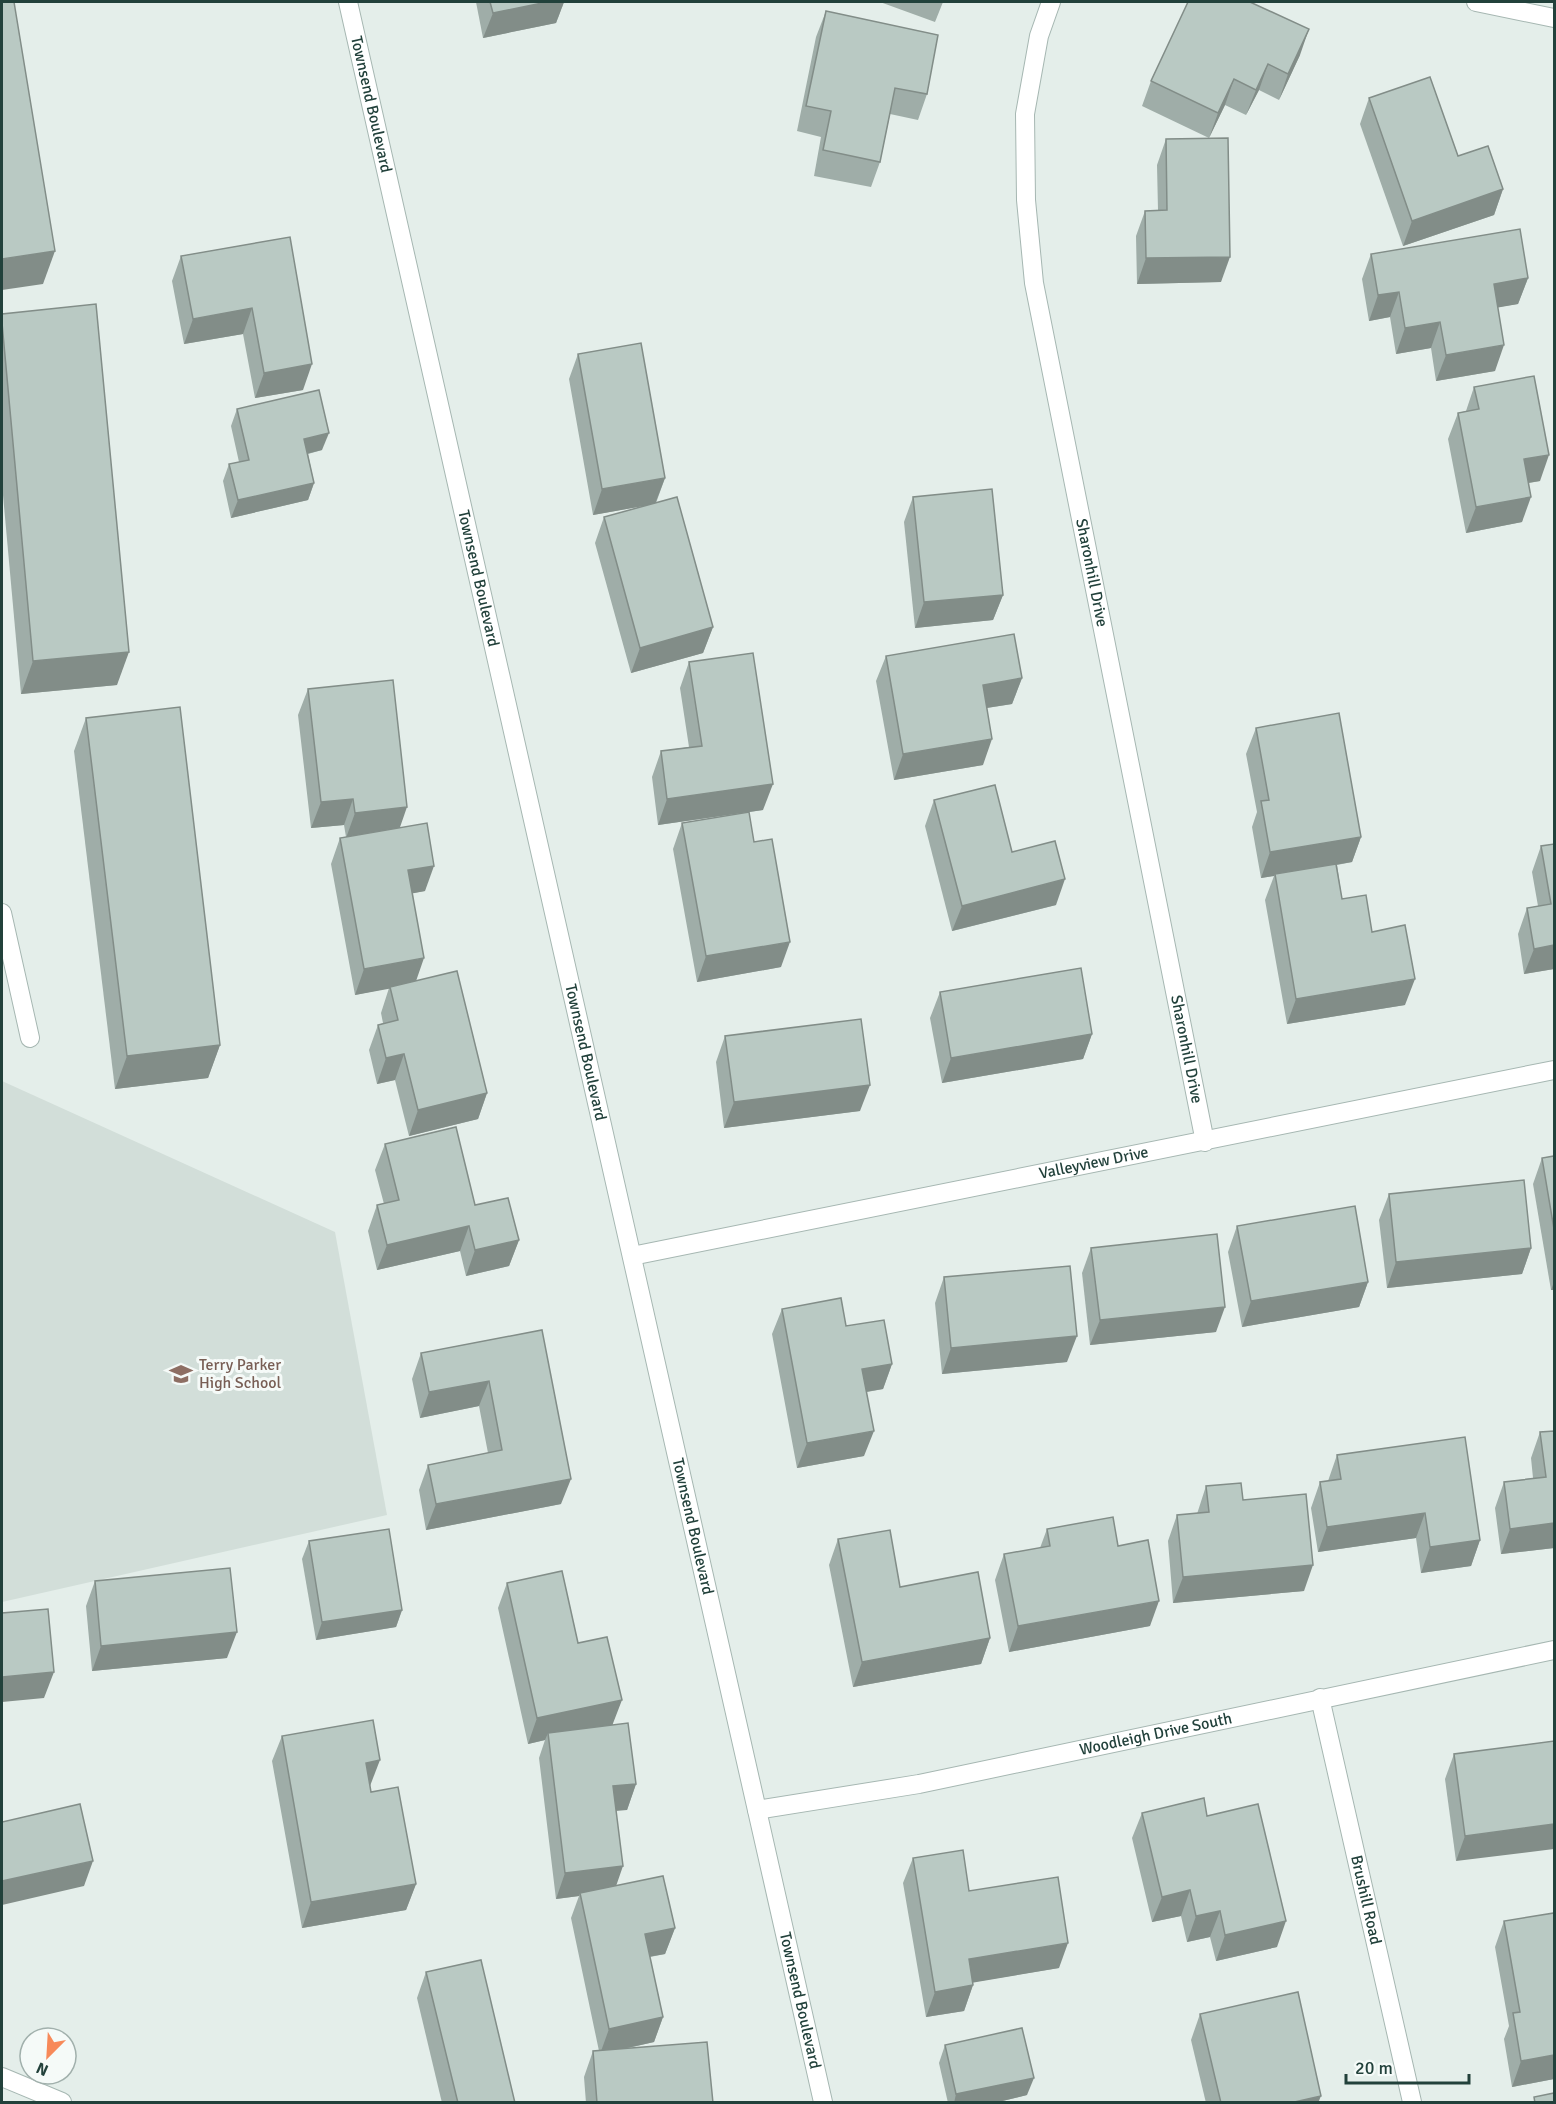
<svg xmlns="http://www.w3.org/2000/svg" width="1556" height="2104" viewBox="0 0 1556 2104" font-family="Signika,sans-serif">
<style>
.built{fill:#d2ded9}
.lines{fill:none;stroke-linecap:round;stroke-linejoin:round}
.minor-casing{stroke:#a6b7b2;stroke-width:20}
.minor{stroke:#fff;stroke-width:18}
.wall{fill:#9fada8}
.shaded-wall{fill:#828d88}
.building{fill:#b9c9c3;stroke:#828d88;stroke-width:1.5}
.labels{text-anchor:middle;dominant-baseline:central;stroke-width:6;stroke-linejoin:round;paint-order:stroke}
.street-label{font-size:16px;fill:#22413b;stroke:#f5faf8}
.education-label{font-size:16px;fill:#785e54;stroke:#f5faf8;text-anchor:start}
</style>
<rect width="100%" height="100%" fill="#e4eeea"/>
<!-- built -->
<path class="built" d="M2 1081 335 1232 387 1515 2 1602Z"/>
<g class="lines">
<!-- minor casing -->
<g class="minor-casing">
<g id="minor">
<path id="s1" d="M348 2 823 2102"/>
<path id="s2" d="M1051 2 1039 36 1025 114 1026 200 1034 283 1205 1142"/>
<path d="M1476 2 1554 18"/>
<path d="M2 913 30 1038"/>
<path id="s3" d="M632 1256 1554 1070"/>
<path id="s4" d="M1320 1698 1412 2102"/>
<path id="s5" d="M757 1810 919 1784 1554 1650"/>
<path d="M2 2077 62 2102"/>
</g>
</g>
<!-- minor -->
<use href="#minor" class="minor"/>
</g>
<!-- wall -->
<g class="wall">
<path d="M476 2H564L556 23 483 38Z"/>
<path d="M880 2H943L935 22Z"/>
<path d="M826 11 927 94 918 120 890 114 880 162 871 187 814 176 821 137 797 131 816 37Z"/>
<path d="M1300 55 1279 100 1259 90 1246 115 1225 105 1209 138 1221 282 1137 284 1136 236 1145 211 1158 210 1157 165 1166 139 1209 138 1142 106 1151 81Z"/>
<path d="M1369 98 1458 156 1503 189 1494 215 1403 246 1360 124Z"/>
<path d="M290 237 303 390 255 398 243 334 184 344 172 281 181 256Z"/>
<path d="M1371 254 1528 278 1518 304 1498 307 1495 371 1436 381 1431 348 1396 354 1390 317 1369 321 1362 279Z"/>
<path d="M2 314 117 685 21 694 2 484Z"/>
<path d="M578 354 665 478 656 503 713 627 703 653 631 673 595 543 604 517 648 505 593 515 569 379Z"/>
<path d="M1474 387 1540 481 1529 483 1522 522 1466 533 1448 439 1458 413 1466 411Z"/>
<path d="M237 409 322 450 308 454 314 483 308 500 231 518 223 481 229 464 239 462 231 426Z"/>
<path d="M913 497 1003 595 993 620 915 628 904 522Z"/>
<path d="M886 656 1022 678 1012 704 987 708 983 765 894 780 876 681Z"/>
<path d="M689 662 763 810 749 812 754 842 781 967 697 982 673 849 682 823 742 813 658 825 652 777 661 751 689 747 680 688Z"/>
<path d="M308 689 399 828 425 891 413 893 416 981 487 1093 478 1119 409 1136 395 1080 377 1084 369 1050 378 1025 383 1023 381 1013 389 988 355 995 331 864 340 838 346 837 344 825 311 828 298 715Z"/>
<path d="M86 718 220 1045 208 1078 115 1089 74 751Z"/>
<path d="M1256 728 1361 837 1352 862 1337 865 1342 899 1372 932 1405 1005 1287 1024 1265 900 1274 876 1261 878 1252 827 1257 812 1246 754Z"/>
<path d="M934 800 1012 852 1056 905 952 931 925 826Z"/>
<path d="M1554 844V969L1524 974 1518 934 1527 908 1538 906 1532 872 1541 846Z"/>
<path d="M940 992 1092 1034 1083 1059 942 1083 930 1018Z"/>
<path d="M725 1036 860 1111 724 1128 716 1062Z"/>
<path d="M385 1144 475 1205 519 1240 509 1266 466 1276 460 1251 377 1270 368 1231 377 1205 384 1204 375 1170Z"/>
<path d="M1554 1156V1290H1551L1533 1184 1542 1158Z"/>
<path d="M1389 1194 1531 1248 1522 1274 1387 1288 1379 1220Z"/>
<path d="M1237 1226 1368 1282 1359 1307 1242 1327 1228 1252Z"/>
<path d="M1091 1248 1216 1332 1090 1345 1082 1273Z"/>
<path d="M944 1277 1067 1362 942 1374 935 1303Z"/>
<path d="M782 1309 846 1326 892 1364 883 1389 867 1392 864 1456 797 1468 772 1334Z"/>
<path d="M542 1330 561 1504 426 1530 419 1490 428 1465 488 1453 479 1406 420 1418 412 1379 421 1353Z"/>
<path d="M1554 1431V1548L1501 1554 1495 1508 1504 1482 1533 1478 1531 1458 1540 1432Z"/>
<path d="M1337 1455 1480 1540 1471 1566 1421 1573 1416 1538 1318 1552 1311 1508 1320 1482 1328 1481Z"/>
<path d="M1206 1486 1243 1500 1304 1591 1173 1603 1168 1541 1177 1515 1197 1514Z"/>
<path d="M1047 1529 1118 1546 1150 1626 1009 1652 995 1580 1004 1554 1040 1548Z"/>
<path d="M838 1539 900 1587 990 1638 981 1664 853 1687 829 1565Z"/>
<path d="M309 1541 402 1610 396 1627 316 1640 302 1559Z"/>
<path d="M95 1581 227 1658 92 1671 86 1606Z"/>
<path d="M507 1583 578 1643 613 1725 636 1784 627 1810H616V1885L675 1928 665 1954 650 1957 663 2017 654 2042 624 2049 713 2103H586L584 2077 593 2051H599L571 1918 579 1896 556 1899 539 1758 545 1740 528 1744 498 1608Z"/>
<path d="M282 1736 370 1786 371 1792 416 1884 406 1910 302 1928 272 1761Z"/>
<path d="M1554 1741 1456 1861 1445 1779 1454 1754Z"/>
<path d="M1142 1813 1207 1816 1277 1947 1216 1961 1210 1937 1187 1942 1181 1916 1152 1922 1132 1838Z"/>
<path d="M913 1858 969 1891 1059 1968 973 1982V1985L964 2011 926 2017 903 1883Z"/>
<path d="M1504 1921 1554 2079 1512 2087 1504 2039 1509 2026 1495 1947Z"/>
<path d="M426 1972 515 2103H442L417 1998Z"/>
<path d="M1200 2014 1318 2103H1206L1191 2040Z"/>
<path d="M945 2045 1027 2095 994 2103H948L939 2063Z"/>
</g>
<!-- shaded-wall -->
<g class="shaded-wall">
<path d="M547 2H564L556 23 483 38 493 13Z"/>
<path d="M1309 29 1300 55 1279 100 1288 74Z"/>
<path d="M1268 64 1259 90 1246 115 1256 90Z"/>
<path d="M1234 79 1225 105 1209 138 1218 113Z"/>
<path d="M1503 189 1494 215 1403 246 1412 221Z"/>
<path d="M55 251 43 284 2 290V259Z"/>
<path d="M1230 257 1221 282 1137 284 1146 258Z"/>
<path d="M1528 278 1518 304 1484 310 1494 284Z"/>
<path d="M1399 292 1390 317 1369 321 1378 295Z"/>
<path d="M252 308 243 334 184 344 193 319Z"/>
<path d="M1440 322 1431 348 1396 354 1405 328Z"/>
<path d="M1504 345 1495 371 1436 381 1446 355Z"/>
<path d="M312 364 303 390 255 398 264 373Z"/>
<path d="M329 433 322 450 298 456 304 439Z"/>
<path d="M1549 455 1540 481 1515 485 1524 459Z"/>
<path d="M665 478 655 504 593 515 602 489Z"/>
<path d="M314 483 308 500 231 518 238 500Z"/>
<path d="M1531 497 1522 522 1466 533 1476 507Z"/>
<path d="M1003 595 993 620 915 628 924 602Z"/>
<path d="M713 627 703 653 631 673 640 648Z"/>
<path d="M129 652 117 685 21 694 33 661Z"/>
<path d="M1022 678 1012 704 973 710 983 685Z"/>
<path d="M992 739 983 765 894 780 903 754Z"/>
<path d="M773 784 763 810 658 825 667 799Z"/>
<path d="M353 799 344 825 311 828 321 802Z"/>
<path d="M407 807 398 833 346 838 355 813Z"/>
<path d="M1361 837 1352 862 1275 875V874L1274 876 1261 878 1270 852Z"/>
<path d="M434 866 425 891 399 896 408 870Z"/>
<path d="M1065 879 1056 905 952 931 962 906Z"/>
<path d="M790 942 781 967 697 982 706 956Z"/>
<path d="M1554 945V969L1524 974 1534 949Z"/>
<path d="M424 958 415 984 355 995 364 969Z"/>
<path d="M1415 979 1405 1005 1287 1024 1296 999Z"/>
<path d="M1092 1034 1083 1059 942 1083 951 1058Z"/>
<path d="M220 1045 208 1078 115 1089 127 1056Z"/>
<path d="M404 1054 395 1080 377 1084 386 1058Z"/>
<path d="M870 1085 860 1111 724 1128 734 1102Z"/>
<path d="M487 1093 478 1119 409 1136 418 1110Z"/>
<path d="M469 1226 460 1251 377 1270 387 1245Z"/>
<path d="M519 1240 509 1266 466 1276 475 1250Z"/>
<path d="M1531 1248 1522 1274 1387 1288 1396 1262Z"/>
<path d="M1368 1282 1359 1307 1242 1327 1251 1301Z"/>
<path d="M1554 1282V1290H1551Z"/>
<path d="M1225 1307 1216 1332 1090 1345 1100 1320Z"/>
<path d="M1077 1336 1067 1362 942 1374 951 1348Z"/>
<path d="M892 1364 883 1389 853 1394 862 1369Z"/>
<path d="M489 1381 479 1406 420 1418 429 1392Z"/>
<path d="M874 1431 864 1456 797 1468 807 1443Z"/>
<path d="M571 1479 561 1504 426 1530 436 1504Z"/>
<path d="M1425 1513 1416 1538 1318 1552 1327 1527Z"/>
<path d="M1554 1523V1548L1501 1554 1510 1529Z"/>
<path d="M1480 1540 1471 1566 1421 1573 1430 1547Z"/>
<path d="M1313 1565 1304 1591 1173 1603 1183 1577Z"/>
<path d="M1159 1601 1150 1626 1009 1652 1018 1626Z"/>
<path d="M402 1610 396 1627 316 1640 322 1622Z"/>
<path d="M237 1632 227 1658 92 1671 101 1646Z"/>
<path d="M990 1638 981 1664 853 1687 862 1662Z"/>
<path d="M54 1672 44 1698 2 1702V1677Z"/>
<path d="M622 1700 612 1726 548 1733 545 1740 528 1744 537 1718Z"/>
<path d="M380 1760 370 1786 366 1763Z"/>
<path d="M636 1784 627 1810 604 1812 613 1786Z"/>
<path d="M1554 1824V1849L1456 1861 1465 1836Z"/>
<path d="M93 1861 84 1886 2 1905V1881Z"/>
<path d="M623 1866 614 1892 580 1893 579 1896 556 1899 565 1873Z"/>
<path d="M416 1884 406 1910 302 1928 311 1902Z"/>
<path d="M1190 1890 1181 1916 1152 1922 1162 1897Z"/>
<path d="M1220 1911 1210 1937 1187 1942 1196 1916Z"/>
<path d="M1286 1921 1277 1947 1216 1961 1225 1935Z"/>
<path d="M675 1928 665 1954 636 1959 645 1934Z"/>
<path d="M1068 1943 1059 1968 959 1985 969 1959Z"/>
<path d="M973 1985 964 2011 926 2017 935 1992Z"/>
<path d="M663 2017 654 2042 600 2054 609 2029Z"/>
<path d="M1554 2055V2079L1512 2087 1521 2061Z"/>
<path d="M1034 2078 1027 2095 994 2103H954L956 2094Z"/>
<path d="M1321 2096 1318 2103H1290Z"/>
</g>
<!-- building -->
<g class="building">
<path d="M2 2H14L55 251 2 259Z"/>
<path d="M490 2H547L493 13Z"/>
<path d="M1188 2H1250L1309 29 1288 74 1268 64 1256 90 1234 79 1218 113 1151 81Z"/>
<path d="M826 11 938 35 927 94 895 88 880 162 823 150 831 111 806 106Z"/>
<path d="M1430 77 1458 156 1488 146 1503 189 1412 221 1369 98Z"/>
<path d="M1228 138 1230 257 1146 258 1145 211 1167 210 1166 139Z"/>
<path d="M1520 229 1528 278 1494 284 1504 345 1446 355 1440 322 1405 328 1399 292 1378 295 1371 254Z"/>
<path d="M290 237 312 364 264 373 252 308 193 319 181 256Z"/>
<path d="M96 304 129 652 33 661 2 323V314Z"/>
<path d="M641 343 665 478 602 489 578 354Z"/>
<path d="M1534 376 1549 455 1524 459 1531 497 1476 507 1458 413 1479 409 1474 387Z"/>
<path d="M319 390 329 433 304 439 314 483 238 500 229 464 249 460 237 409Z"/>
<path d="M992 489 1003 595 924 602 913 497Z"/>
<path d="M677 497 713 627 640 648 604 517Z"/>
<path d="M1014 634 1022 678 983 685 992 739 903 754 886 656Z"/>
<path d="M753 653 773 784 667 799 661 751 702 746 689 662Z"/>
<path d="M393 680 407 807 355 813 353 799 321 802 308 689Z"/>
<path d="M180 707 220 1045 127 1056 86 718Z"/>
<path d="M1339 713 1361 837 1270 852 1261 801 1269 800 1256 728Z"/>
<path d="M995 785 1012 852 1055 841 1065 879 962 906 934 800Z"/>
<path d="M749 812 754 842 772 839 790 942 706 956 682 823Z"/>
<path d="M427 823 434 866 408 870 424 958 364 969 340 838Z"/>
<path d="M1554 844V945L1534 949 1527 908 1551 904 1541 846Z"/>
<path d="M1336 864 1342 899 1366 895 1372 932 1405 925 1415 979 1296 999 1275 874Z"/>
<path d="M1081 968 1092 1034 951 1058 940 992Z"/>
<path d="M457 971 487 1093 418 1110 404 1054 386 1058 378 1025 398 1020 390 987Z"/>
<path d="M861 1019 870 1085 734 1102 725 1036Z"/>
<path d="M456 1127 475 1205 508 1198 519 1240 475 1250 469 1226 387 1245 377 1205 399 1200 385 1144Z"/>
<path d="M1554 1156V1229L1542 1158Z"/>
<path d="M1524 1180 1531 1248 1396 1262 1389 1194Z"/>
<path d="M1355 1206 1368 1282 1251 1301 1237 1226Z"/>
<path d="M1217 1234 1225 1307 1100 1320 1091 1248Z"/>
<path d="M1070 1266 1077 1336 951 1348 944 1277Z"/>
<path d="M841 1298 846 1326 884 1320 892 1364 862 1369 874 1431 807 1443 782 1309Z"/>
<path d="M542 1330 571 1479 436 1504 428 1465 502 1450 489 1381 429 1392 421 1353Z"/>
<path d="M1554 1431V1523L1510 1529 1504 1482 1546 1477 1540 1432Z"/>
<path d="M1465 1437 1480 1540 1430 1547 1425 1513 1327 1527 1320 1482 1341 1479 1337 1455Z"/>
<path d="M1241 1483 1243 1500 1306 1494 1313 1565 1183 1577 1177 1515 1209 1512 1206 1486Z"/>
<path d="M1113 1517 1118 1546 1148 1540 1159 1601 1018 1626 1004 1554 1050 1546 1047 1529Z"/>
<path d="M389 1529 402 1610 322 1622 309 1541Z"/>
<path d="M890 1530 900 1587 978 1572 990 1638 862 1662 838 1539Z"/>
<path d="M230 1568 237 1632 101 1646 95 1581Z"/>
<path d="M562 1571 578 1643 607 1637 622 1700 537 1718 507 1583Z"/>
<path d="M48 1609 54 1672 2 1677V1613Z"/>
<path d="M373 1720 380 1760 366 1763 371 1792 398 1787 416 1884 311 1902 282 1736Z"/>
<path d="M628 1723 636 1784 613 1786 623 1866 565 1873 548 1733Z"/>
<path d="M1554 1741V1824L1465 1836 1454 1754Z"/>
<path d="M1204 1798 1207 1816 1258 1804 1286 1921 1225 1935 1220 1911 1196 1916 1190 1890 1162 1897 1142 1813Z"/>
<path d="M80 1804 93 1861 2 1881V1822Z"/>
<path d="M963 1850 969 1891 1058 1877 1068 1943 969 1959 973 1985 935 1992 913 1858Z"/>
<path d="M663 1876 675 1928 645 1934 663 2017 609 2029 580 1893Z"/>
<path d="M1554 1913V2055L1521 2061 1513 2013 1520 2012 1504 1921Z"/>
<path d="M481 1960 515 2103H458L426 1972Z"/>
<path d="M1298 1992 1321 2096 1290 2103H1221L1200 2014Z"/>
<path d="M1022 2028 1034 2078 956 2094 945 2045Z"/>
<path d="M707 2042 713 2103H597L593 2051Z"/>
<path d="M1554 2093V2103H1535L1534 2097Z"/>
</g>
<!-- icons -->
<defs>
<g id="school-bare" transform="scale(1.8)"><path d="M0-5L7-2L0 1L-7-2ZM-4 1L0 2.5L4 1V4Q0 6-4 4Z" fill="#8d6e63" stroke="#f5faf8" stroke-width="2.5" paint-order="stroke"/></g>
</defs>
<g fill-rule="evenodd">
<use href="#school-bare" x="181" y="1374"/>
</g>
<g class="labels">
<!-- street labels -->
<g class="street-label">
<text stroke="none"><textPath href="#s1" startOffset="105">Townsend Boulevard</textPath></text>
<text stroke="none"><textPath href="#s2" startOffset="580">Sharonhill Drive</textPath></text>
<text stroke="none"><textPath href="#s1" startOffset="591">Townsend Boulevard</textPath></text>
<text stroke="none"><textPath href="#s2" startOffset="1066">Sharonhill Drive</textPath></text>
<text stroke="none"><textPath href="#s1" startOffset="1077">Townsend Boulevard</textPath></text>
<text stroke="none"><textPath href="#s3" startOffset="471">Valleyview Drive</textPath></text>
<text stroke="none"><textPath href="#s1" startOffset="1563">Townsend Boulevard</textPath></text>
<text stroke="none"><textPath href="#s5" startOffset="406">Woodleigh Drive South</textPath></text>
<text stroke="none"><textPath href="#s4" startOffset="207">Brushill Road</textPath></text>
<text stroke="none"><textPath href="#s1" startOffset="2049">Townsend Boulevard</textPath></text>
</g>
<!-- education labels -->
<g class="education-label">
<text x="199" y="1365">Terry Parker<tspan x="199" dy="18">High School</tspan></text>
</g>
</g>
<!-- border -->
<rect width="1556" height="2104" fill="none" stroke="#22413b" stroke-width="6"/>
<!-- north arrow -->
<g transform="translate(48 2056) rotate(204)"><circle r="28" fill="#f5faf8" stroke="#a1b0ac" stroke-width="1.5"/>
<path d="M0-4.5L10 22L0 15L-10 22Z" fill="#f78959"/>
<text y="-9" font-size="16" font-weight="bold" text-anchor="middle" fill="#22413b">N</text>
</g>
<!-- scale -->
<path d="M1346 2074v9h123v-9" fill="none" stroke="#22413b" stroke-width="3"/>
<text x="1355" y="2074" font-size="18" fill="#22413b" stroke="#f5faf8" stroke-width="4.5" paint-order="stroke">20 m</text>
</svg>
